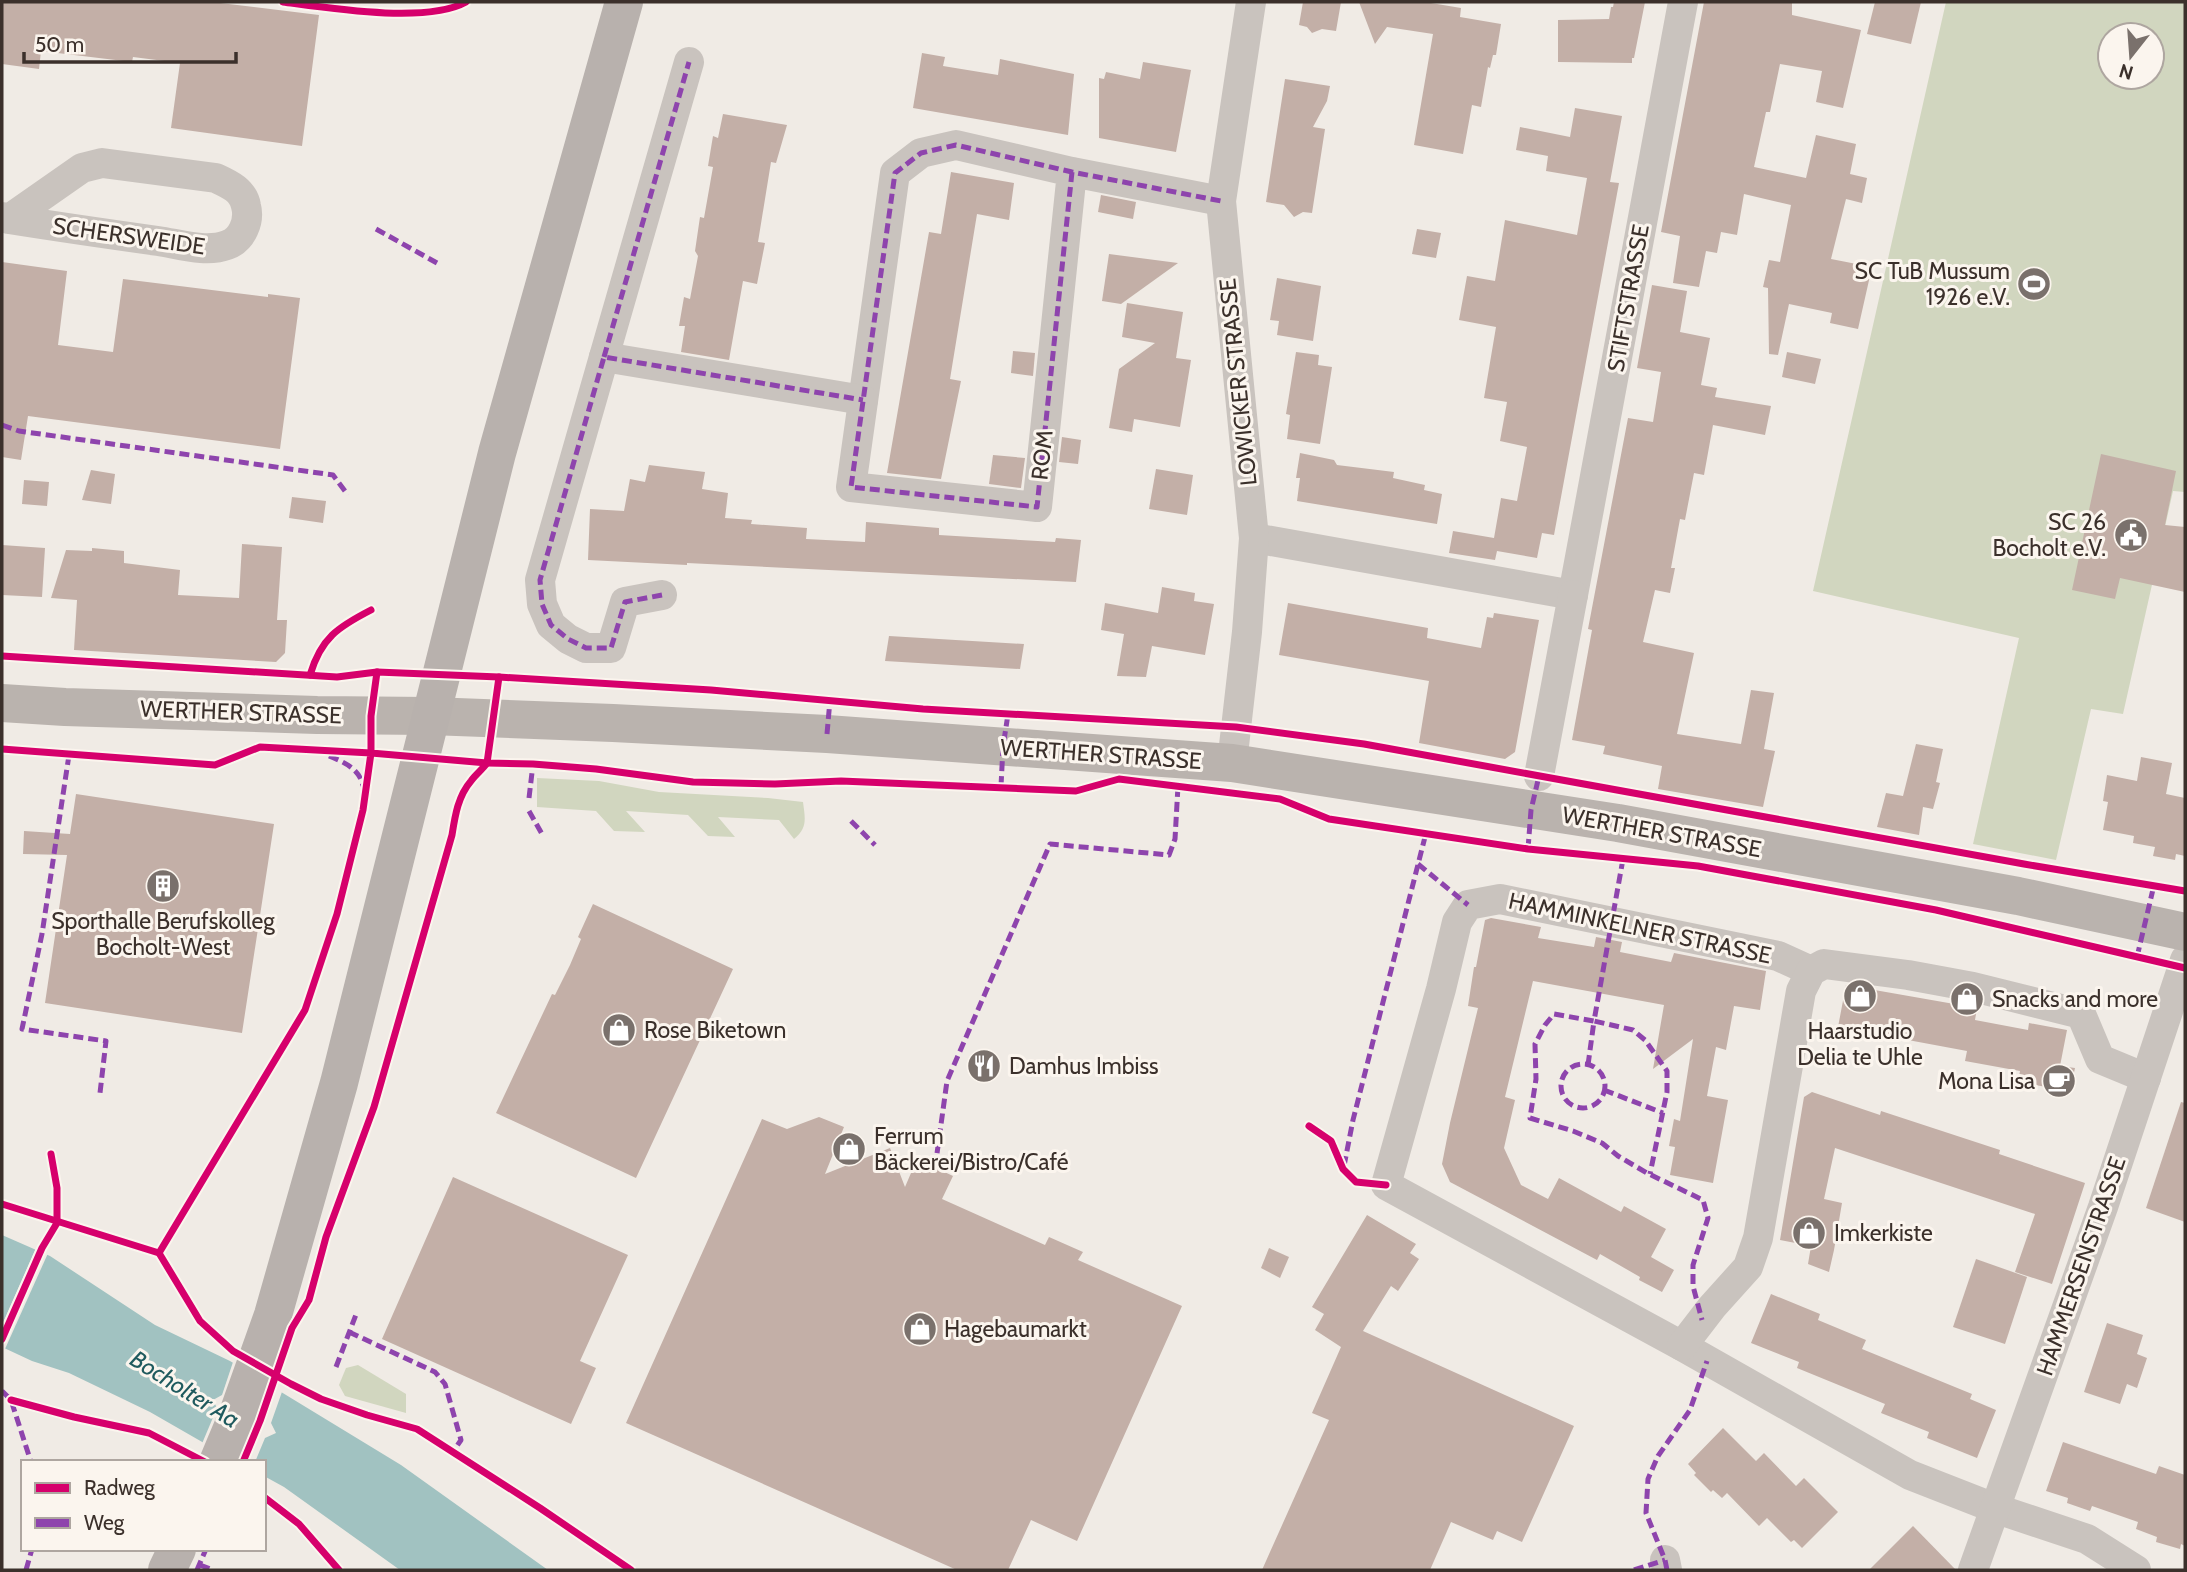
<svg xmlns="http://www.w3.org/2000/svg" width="2187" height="1572" viewBox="0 0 2187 1572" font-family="Cabin,sans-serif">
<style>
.green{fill:#d1d6bf;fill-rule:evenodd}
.water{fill:#a1c2c1}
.pier{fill:#f0ebe5}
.building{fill:#c3afa7}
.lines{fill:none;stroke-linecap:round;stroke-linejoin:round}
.street{stroke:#c9c3be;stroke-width:30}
.secondary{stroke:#bab3ae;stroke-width:38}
.primary{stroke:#b8b1ad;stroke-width:38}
.quiet{stroke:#8e44ad;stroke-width:5;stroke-dasharray:10 5;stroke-linecap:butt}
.cycleway-casing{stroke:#fbf5ee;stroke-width:11}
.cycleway{stroke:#d6006c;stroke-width:7}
.labels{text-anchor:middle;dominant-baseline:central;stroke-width:6;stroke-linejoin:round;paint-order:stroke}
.street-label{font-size:23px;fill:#3b302b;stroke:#fbf5ee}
.poi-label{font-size:23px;fill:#3b302b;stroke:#fbf5ee;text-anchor:start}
.water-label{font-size:24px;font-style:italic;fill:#1f5a5e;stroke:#fbf5ee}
</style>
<rect width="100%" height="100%" fill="#f0ebe5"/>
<!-- green -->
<g class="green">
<path d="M1946 2H2185V492L2173 491 2123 714 2091 709 2056 860 1973 844 2019 638 1813 591ZM2110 35H2152V77H2110Z"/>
<path d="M537 778 599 781 659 792 768 798 803 802C805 818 808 828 794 839L779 820 718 817 735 837 708 836 688 815 626 811 645 832 614 831 596 811 537 807Z"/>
<path d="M358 1365 406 1394V1413L345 1396 339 1385 346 1368Z"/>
</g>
<!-- water -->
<path class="water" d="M2 1235 50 1256 155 1325 230 1361 401 1465 548 1570H400L284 1487 264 1476V1462H237L150 1412 69 1373 32 1361 2 1347Z"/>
<!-- pier -->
<g class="pier">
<path d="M37 1246 49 1251 5 1349 2 1348V1325Z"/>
<path d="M234 1359 283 1389 271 1423 276 1433 265 1438 255 1462H230L201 1446 217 1408 213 1400 222 1395Z"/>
</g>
<!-- building -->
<g class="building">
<path d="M2 2H212L319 15 302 146 171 128 180 63 133 57 132 62 41 51 39 69 2 64Z"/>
<path d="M1303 2H1341L1336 31 1322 29 1312 33 1307 27 1299 25Z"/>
<path d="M1359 2H1425L1461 8 1460 17 1501 24 1496 55H1493L1490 68 1488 67 1481 107 1472 105 1463 154 1414 145 1433 34 1387 27 1375 44Z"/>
<path d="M1614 2H1645L1634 58H1632V63L1558 62V20L1609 19 1611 7H1613Z"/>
<path d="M1704 2H1792V15L1861 30 1843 108 1816 102 1822 71 1780 64 1770 112H1766L1754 167 1806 178 1816 135 1856 144 1850 174 1867 178 1862 203 1846 199 1831 259 1872 267 1858 329 1830 323 1832 313 1789 304 1778 355 1769 354 1768 288 1763 287 1769 260 1780 262 1791 205 1744 194 1737 235 1721 232 1717 253 1706 251 1699 287 1673 283 1680 236 1661 232Z"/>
<path d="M1875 2H1921L1911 44 1867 34Z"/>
<path d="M922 53 945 57 943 66 998 75 1000 59 1074 74 1068 135 913 108Z"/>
<path d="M1143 62 1191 70 1176 152 1099 138V78L1104 79 1106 72 1140 79Z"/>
<path d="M1285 79 1330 86 1327 101 1313 127 1325 129 1312 213 1303 212 1294 217 1284 205 1266 202Z"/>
<path d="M1575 108 1622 116 1610 182 1619 183 1554 535 1542 533 1537 558 1497 551 1495 560 1449 553 1453 531 1494 538 1501 498 1517 501 1527 447 1500 441 1507 402 1484 398 1496 327 1459 320 1467 276 1495 281 1505 220 1577 235 1587 178 1546 171 1548 156 1516 150 1520 127 1570 137Z"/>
<path d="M723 114 787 125 776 163 771 162 758 242 765 243 757 284 743 281 729 360 681 352 685 326H679L684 297 690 299 698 256 695 251 700 217 704 218 713 167 708 166 713 136 718 138Z"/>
<path d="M951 172 1014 183 1009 220 977 214 950 379 961 381 941 479 887 473 929 232 941 234Z"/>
<path d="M1101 195 1136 202 1133 219 1098 212Z"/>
<path d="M1417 229 1441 233 1436 258 1412 254Z"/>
<path d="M1109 254 1178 263 1121 304 1102 301Z"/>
<path d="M2 262 67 271 58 345 113 352 123 279 268 297V294L300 298 280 449 28 416 21 460 2 457Z"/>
<path d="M1277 278 1321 286 1313 341 1277 335 1279 321 1270 320Z"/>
<path d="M1652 285 1687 291 1680 332 1710 338 1701 385 1717 388 1715 397 1771 406 1765 435 1713 425 1704 475 1694 473 1685 520 1680 519 1671 568H1675L1670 593 1655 590 1643 642 1694 653 1677 734 1741 744 1751 690 1774 693 1764 749 1775 751 1763 807 1658 789 1662 766 1603 754 1605 746 1572 740 1592 630 1588 629 1628 418 1653 422 1661 372 1637 368Z"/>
<path d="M1127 303 1183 312 1176 358 1191 360 1180 427 1134 419 1132 432 1109 428 1119 369 1155 343 1122 337Z"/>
<path d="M1013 351 1035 353 1033 376 1011 373Z"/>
<path d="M1296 352 1319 355 1318 365 1332 367 1320 444 1287 439 1290 415 1286 414Z"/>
<path d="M1787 352 1821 359 1815 384 1782 377Z"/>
<path d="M1062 437 1081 440 1078 464 1059 462Z"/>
<path d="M1300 453 1334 460 1337 465 1394 472 1393 478 1425 485 1424 490 1442 494 1437 524 1297 501 1300 478H1296Z"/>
<path d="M2101 454 2176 471 2165 525 2185 527V592L2120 578 2115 599 2072 590Z"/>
<path d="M993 455 1025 458 1021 488 989 484Z"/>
<path d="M649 465 705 472 702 489 728 493 725 518 752 520 751 524 807 528 806 539 865 542 866 522 939 528V535L1055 542 1056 538 1081 540 1076 582 687 563V565L588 560 590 509 624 511 630 479 645 482Z"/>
<path d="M1156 469 1193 475 1187 515 1149 509Z"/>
<path d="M91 470 115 474 111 504 82 500Z"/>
<path d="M24 480 49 482 47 506 22 504Z"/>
<path d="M292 497 326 501 323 523 289 518Z"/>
<path d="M242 544 282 547 277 620H287L285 653 276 662 74 650 77 600 51 598 66 550 92 551V548L124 551V563L180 570 178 595 239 598Z"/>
<path d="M2 545 45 548 42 597 2 595Z"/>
<path d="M1162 587 1195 593 1194 601 1214 604 1205 655 1152 646 1146 677 1117 676 1124 634 1101 630 1105 603 1158 613Z"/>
<path d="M1288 603 1428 628 1427 638 1481 648 1487 617 1493 618 1494 613 1539 620 1515 752 1505 759 1419 743 1429 681 1279 655Z"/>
<path d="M889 636 1024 644 1020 669 885 661Z"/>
<path d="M1916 744 1943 749 1936 782 1940 783 1933 809 1923 807 1919 835 1877 827 1886 793 1903 796Z"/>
<path d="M2141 757 2172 763 2166 794 2185 798V856L2176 854 2175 860 2153 856 2155 847 2133 843 2134 836 2103 830 2108 802 2103 801 2107 775 2137 781Z"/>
<path d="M76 794 274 824 242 1033 45 1003 67 855 23 854 24 831 70 834Z"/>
<path d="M593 904 733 969 636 1178 496 1113 552 994 555 995 570 965 581 939 578 937Z"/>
<path d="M1491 918 1541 927 1538 938 1594 947 1596 937 1622 942 1620 952 1671 962 1674 953 1766 971 1760 1010 1734 1006 1726 1050 1716 1047 1707 1096 1728 1100 1713 1183 1670 1175 1675 1147 1669 1146 1674 1119 1680 1121 1693 1039 1653 1069 1664 1005 1533 981 1505 1097 1515 1100 1504 1148 1521 1185 1548 1199 1559 1178 1621 1212 1624 1206 1666 1229 1651 1257 1674 1270 1662 1292 1639 1280 1640 1277 1600 1254 1597 1260 1450 1182 1442 1164 1450 1123 1478 1008 1468 1006 1474 967H1476L1485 920Z"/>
<path d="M1846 985 1977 1008 1975 1020 2028 1030 2029 1023 2067 1030 2060 1066 2075 1068 2070 1091 2018 1082 2020 1071 1965 1061 1967 1051 1838 1027Z"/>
<path d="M1812 1092 1880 1115 1881 1111 2000 1150 1999 1154 2085 1183 2052 1284 2015 1272 2035 1214 1835 1148 1824 1199 1842 1203 1834 1250 1829 1272 1808 1264 1811 1246 1780 1240 1804 1097Z"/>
<path d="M2181 1102 2185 1103V1222L2146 1208Z"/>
<path d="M819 1117 844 1127 825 1174 890 1148 905 1187 917 1159 953 1176 942 1199 1045 1245 1049 1237 1083 1252 1078 1260 1182 1306 1077 1541 1031 1520 1008 1570H957L626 1423 762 1119 787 1129Z"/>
<path d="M453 1177 628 1255 580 1361 596 1368 571 1424 382 1339Z"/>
<path d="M1367 1215 1416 1244 1410 1253 1419 1259 1398 1291 1391 1286 1363 1331 1574 1426 1522 1542 1497 1531 1493 1540 1451 1522 1430 1570H1262L1329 1420 1312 1413 1341 1347 1315 1330 1324 1314 1312 1307Z"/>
<path d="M1269 1248 1289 1257 1280 1278 1261 1268Z"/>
<path d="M1976 1259 2027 1277 2005 1344 1953 1327Z"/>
<path d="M1771 1294 1820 1314 1818 1320 1866 1340 1862 1349 1972 1394 1970 1399 1996 1410 1977 1458 1927 1438 1929 1432 1881 1413 1885 1404 1797 1368 1799 1362 1751 1343Z"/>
<path d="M2107 1323 2143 1335 2137 1354 2147 1358 2137 1388 2127 1384 2120 1404 2084 1392Z"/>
<path d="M1723 1428 1756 1461 1764 1453 1796 1486 1804 1478 1838 1512 1802 1548 1794 1540 1791 1542 1767 1518 1759 1526 1727 1493 1722 1498 1713 1490 1711 1492 1694 1475 1696 1473 1688 1464Z"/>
<path d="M2063 1442 2156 1474 2159 1466 2185 1475V1546L2181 1544 2180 1549 2156 1542 2157 1537 2136 1529 2138 1522 2092 1506 2090 1511 2067 1503 2068 1498 2046 1491Z"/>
<path d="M1913 1526 1956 1570H1869Z"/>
</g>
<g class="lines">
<!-- street -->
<g class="street">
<path d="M1072 172 1037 507 851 487 895 173 921 153 956 145 1072 172 1221 201"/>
<path d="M2 217 9 219C59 227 108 234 158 241 179 244 206 253 227 245 242 240 250 221 246 206 243 190 229 184 216 178L102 163 82 168 9 219"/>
<path d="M604 357 689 62"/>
<path d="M1254 538 1573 595 1683 2"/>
<path d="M662 595 625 602 611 648H586L568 639 551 625 542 604 540 580 604 357 863 400"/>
<path d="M1232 763 1247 632 1254 538 1221 201 1251 2"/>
<path d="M1539 776 1573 595"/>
<path d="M1811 971 1778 956 1500 899 1468 905 1457 922 1441 989 1386 1185 1682 1346 1910 1475 1997 1509 2087 1539 2136 1570"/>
<path d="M1682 1346 1712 1307 1748 1267 1758 1238 1801 991 1811 971 1824 964 1908 975 1973 987 2081 1014 2100 1059 2146 1078"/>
<path d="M1665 1560 1667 1570"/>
<path d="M1973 1570 2103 1207 2185 960"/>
</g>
<!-- secondary -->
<path class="secondary" d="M2 703 65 707 317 715 430 716 613 723 827 734 1232 763 1618 823 2018 896 2185 932"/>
<!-- primary -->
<g class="primary">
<path d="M218 1462 236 1419 273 1315 339 1083 497 453 624 2"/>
<path d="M167 1570 177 1549"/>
</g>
<!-- quiet -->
<g class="quiet">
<path d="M1072 172 1037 507 851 487 895 173 921 153 956 145 1072 172 1221 201"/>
<path d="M376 229 437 263"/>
<path d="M604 357 689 62"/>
<path d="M2 425 19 431 333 475 348 495"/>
<path d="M662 595 625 602 611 648H586L568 639 551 625 542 604 540 580 604 357 863 400"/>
<path d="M827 734 830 700"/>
<path d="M69 755 42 934 22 1029 106 1041 100 1093"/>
<path d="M329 756C344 762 360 769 363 786"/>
<path d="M1001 786 1003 747 1008 714"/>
<path d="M529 798 533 764"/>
<path d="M529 811 542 834"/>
<path d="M851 821 875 845"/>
<path d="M1528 849 1531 810 1539 776"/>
<path d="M1623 859 1594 1021 1554 1014 1545 1025 1535 1044 1536 1079 1530 1118 1573 1131 1602 1143 1618 1156 1647 1173 1703 1200 1708 1218 1693 1265V1286L1702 1320"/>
<path d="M1418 864 1468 905"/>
<path d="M2137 957 2154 885"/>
<circle cx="1583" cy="1086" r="22"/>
<path d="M1588 1065 1594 1021 1633 1030 1645 1040 1667 1071V1092L1650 1174"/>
<path d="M1604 1090 1663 1113"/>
<path d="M1344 1166 1353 1120 1426 833"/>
<path d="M935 1168 947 1081 1050 844 1169 855 1175 839 1178 786"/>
<path d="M349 1332 435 1372 445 1384 461 1440 453 1452"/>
<path d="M336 1367 357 1312"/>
<path d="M2 1391 11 1400 31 1462"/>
<path d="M200 1565 213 1570"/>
<path d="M26 1570 32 1549"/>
<path d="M197 1570 206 1549"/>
<path d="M1634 1570 1665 1560"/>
<path d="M1667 1570 1665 1560 1646 1513 1648 1479 1658 1456 1690 1410 1707 1361"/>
</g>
<!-- cycleway casing -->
<g class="cycleway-casing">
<g id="cycleway">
<path d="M283 2C328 8 427 24 466 2"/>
<path d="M2 656 337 677 377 672 499 677 711 690 923 709 1236 727 1364 744 2024 864 2185 891"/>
<path d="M377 672 371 716V753L487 763 533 764 596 769 693 782 775 784 841 781 1076 791 1119 779 1280 799 1329 819 1528 849 1698 866 1936 910 2185 968"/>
<path d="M310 675C321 638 338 627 371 610"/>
<path d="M2 749 215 765 260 747 371 753 363 810 337 914 305 1010 159 1253"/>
<path d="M1309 1126 1331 1141 1343 1169 1356 1182 1386 1185"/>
<path d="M2 1204 159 1253 200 1321 233 1351 291 1384 321 1399 367 1415 417 1429 540 1508 631 1570"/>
<path d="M2 1339 42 1248 57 1223V1188L51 1154"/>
<path d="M11 1400 74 1417 149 1433 205 1462"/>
<path d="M243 1462 260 1421 292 1328 309 1300 326 1237 374 1107 452 835C455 816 458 796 471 781 476 774 482 770 487 763L499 677"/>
<path d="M264 1497 299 1524 339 1570"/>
</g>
</g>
<!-- cycleway -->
<use href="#cycleway" class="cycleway"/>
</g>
<!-- icons -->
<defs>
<g id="stadium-disc" transform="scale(1.75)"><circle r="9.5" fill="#7a716c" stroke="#fbf5ee"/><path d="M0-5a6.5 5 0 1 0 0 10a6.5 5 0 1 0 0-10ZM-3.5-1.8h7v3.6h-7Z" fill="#fff"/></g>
<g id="civic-disc" transform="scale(1.75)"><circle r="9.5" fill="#7a716c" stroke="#fbf5ee"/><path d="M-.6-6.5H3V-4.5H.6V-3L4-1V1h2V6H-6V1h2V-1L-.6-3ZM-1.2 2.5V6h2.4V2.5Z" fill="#fff"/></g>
<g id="building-disc" transform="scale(1.75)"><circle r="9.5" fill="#7a716c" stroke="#fbf5ee"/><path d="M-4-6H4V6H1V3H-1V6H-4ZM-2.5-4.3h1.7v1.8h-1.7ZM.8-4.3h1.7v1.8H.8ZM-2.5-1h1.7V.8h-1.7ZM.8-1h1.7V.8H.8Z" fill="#fff"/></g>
<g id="shop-disc" transform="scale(1.75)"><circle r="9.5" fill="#7a716c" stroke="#fbf5ee"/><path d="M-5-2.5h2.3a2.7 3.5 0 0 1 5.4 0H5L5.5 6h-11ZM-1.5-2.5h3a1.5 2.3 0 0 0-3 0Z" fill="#fff"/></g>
<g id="restaurant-disc" transform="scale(1.75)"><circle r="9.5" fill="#7a716c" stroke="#fbf5ee"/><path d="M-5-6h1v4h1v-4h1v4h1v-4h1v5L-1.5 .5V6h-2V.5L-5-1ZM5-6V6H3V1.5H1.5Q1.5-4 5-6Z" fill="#fff"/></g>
<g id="cafe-disc" transform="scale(1.75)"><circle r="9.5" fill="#7a716c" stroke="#fbf5ee"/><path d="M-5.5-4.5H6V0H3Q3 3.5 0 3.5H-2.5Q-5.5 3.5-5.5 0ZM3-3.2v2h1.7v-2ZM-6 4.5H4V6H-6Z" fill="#fff"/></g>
</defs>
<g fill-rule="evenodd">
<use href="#stadium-disc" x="2034" y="284"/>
<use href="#civic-disc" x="2131" y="535"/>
<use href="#building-disc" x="163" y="886"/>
<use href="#shop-disc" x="1860" y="996"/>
<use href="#shop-disc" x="1967" y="999"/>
<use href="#shop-disc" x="619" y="1030"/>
<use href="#restaurant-disc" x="984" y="1066"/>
<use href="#cafe-disc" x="2059" y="1081"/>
<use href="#shop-disc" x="849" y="1149"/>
<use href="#shop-disc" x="1809" y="1233"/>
<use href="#shop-disc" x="920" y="1329"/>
</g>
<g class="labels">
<!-- street labels -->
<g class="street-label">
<text transform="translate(129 236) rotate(8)">SCHERSWEIDE</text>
<text transform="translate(1628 298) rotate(-80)">STIFTSTRASSE</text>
<text transform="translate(1238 382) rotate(-96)">LOWICKER STRASSE</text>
<text transform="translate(1042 455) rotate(-84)">ROM</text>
<text transform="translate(241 712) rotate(2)">WERTHER STRASSE</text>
<text transform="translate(1101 754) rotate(4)">WERTHER STRASSE</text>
<text transform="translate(1662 832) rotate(10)">WERTHER STRASSE</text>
<text transform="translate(1640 928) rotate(12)">HAMMINKELNER STRASSE</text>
<text transform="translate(2081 1266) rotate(-71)">HAMMERSENSTRASSE</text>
</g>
<!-- poi labels -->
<g class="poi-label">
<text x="2010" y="271" text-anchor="end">SC TuB Mussum<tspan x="2010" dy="26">1926 e.V.</tspan></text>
<text x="2106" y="522" text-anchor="end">SC 26<tspan x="2106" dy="26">Bocholt e.V.</tspan></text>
<text x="163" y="921" text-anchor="middle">Sporthalle Berufskolleg<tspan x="163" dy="26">Bocholt-West</tspan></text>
<text x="1992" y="999">Snacks and more</text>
<text x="644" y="1030">Rose Biketown</text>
<text x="1860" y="1031" text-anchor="middle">Haarstudio<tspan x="1860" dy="26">Delia te Uhle</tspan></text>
<text x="1009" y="1066">Damhus Imbiss</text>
<text x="2035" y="1081" text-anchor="end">Mona Lisa</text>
<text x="874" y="1136">Ferrum<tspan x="874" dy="26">Bäckerei/Bistro/Café</tspan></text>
<text x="1834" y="1233">Imkerkiste</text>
<text x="944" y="1329">Hagebaumarkt</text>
</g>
<!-- water labels -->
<g class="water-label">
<text transform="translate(185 1389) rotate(32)">Bocholter Aa</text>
</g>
</g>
<!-- border -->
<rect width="2187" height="1572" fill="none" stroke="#3b302b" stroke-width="7"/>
<!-- legend -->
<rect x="21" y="1460" width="245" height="91" fill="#fbf5ee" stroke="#aea6a0" stroke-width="2"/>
<rect x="35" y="1483" width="35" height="10" fill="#d6006c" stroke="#aea6a0" stroke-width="2"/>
<text x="84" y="1495" font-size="21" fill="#3b302b">Radweg</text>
<rect x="35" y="1518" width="35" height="10" fill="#8e44ad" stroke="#aea6a0" stroke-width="2"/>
<text x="84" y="1530" font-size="21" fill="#3b302b">Weg</text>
<!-- north arrow -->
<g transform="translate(2131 56) rotate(197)"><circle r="33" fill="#fbf5ee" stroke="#aea6a0" stroke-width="2"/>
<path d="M0-5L12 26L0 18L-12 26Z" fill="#7a716c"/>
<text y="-10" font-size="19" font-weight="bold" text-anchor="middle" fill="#3b302b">N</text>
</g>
<!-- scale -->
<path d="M24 52v10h212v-10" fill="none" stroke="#3b302b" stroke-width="3.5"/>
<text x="35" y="52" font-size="21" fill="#3b302b" stroke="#fbf5ee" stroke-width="5" paint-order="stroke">50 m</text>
</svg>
